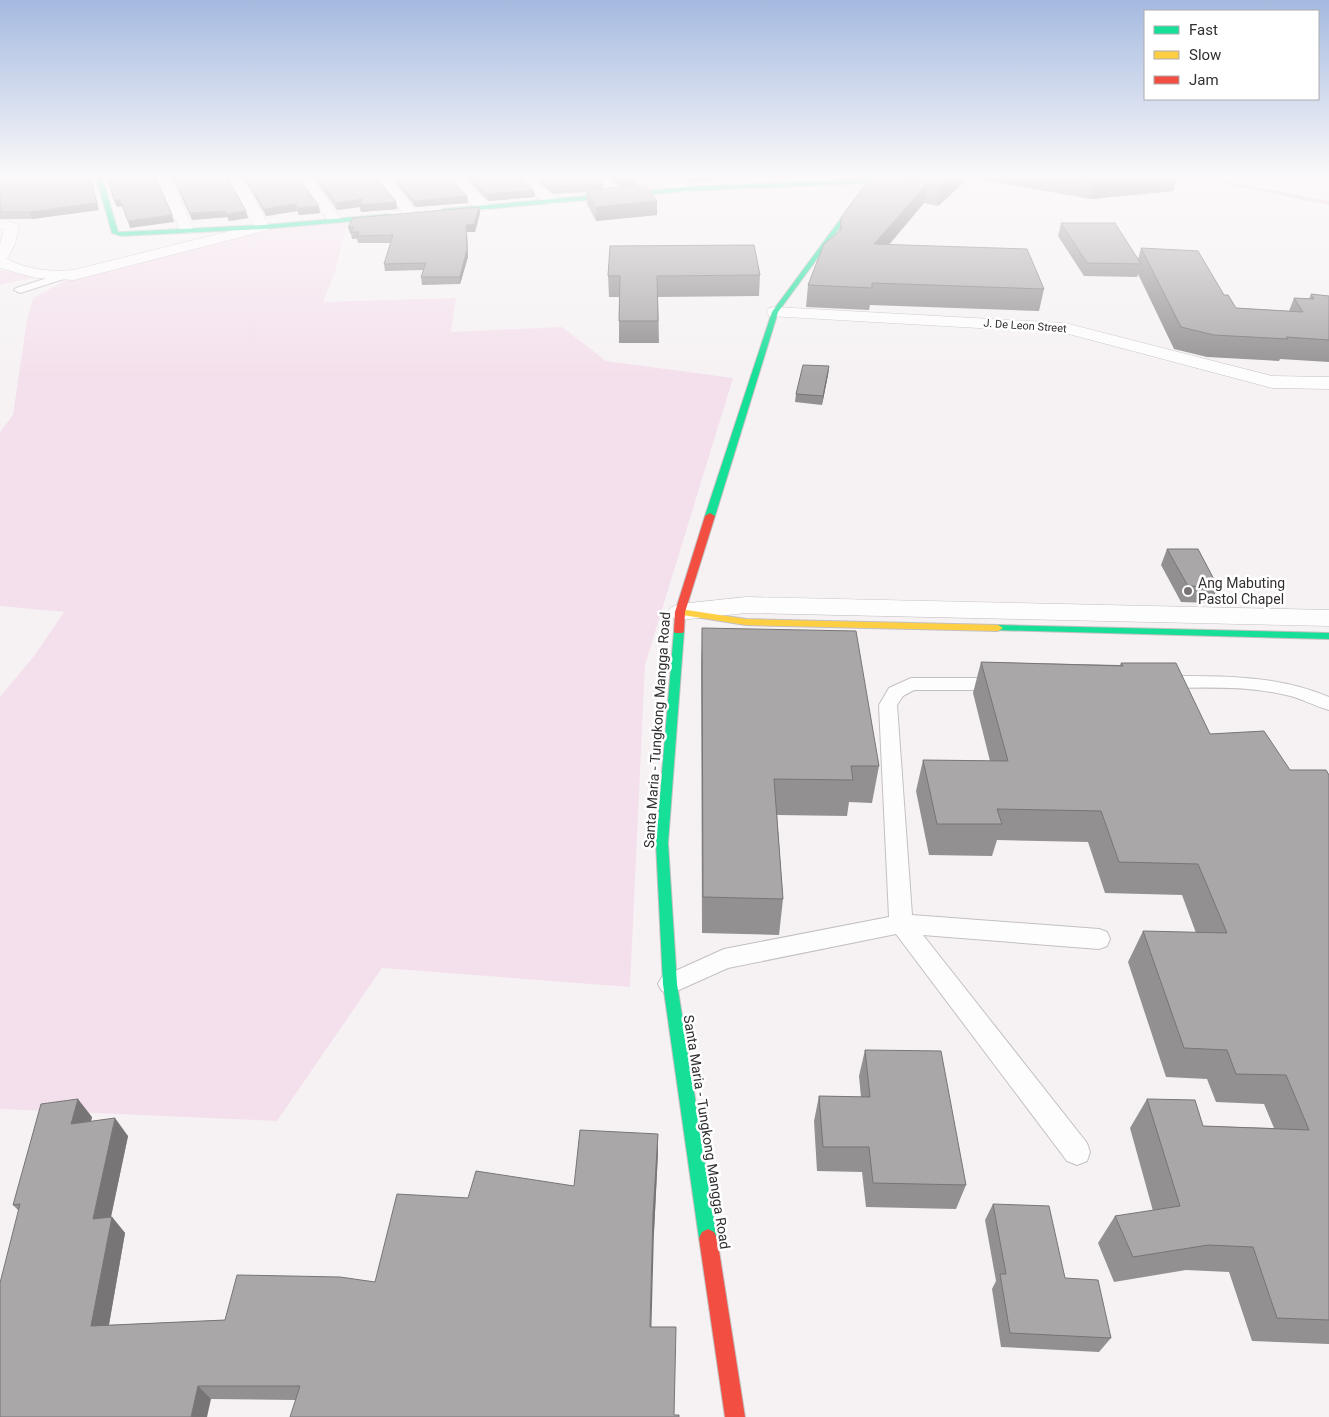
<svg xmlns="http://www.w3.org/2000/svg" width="1329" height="1417" viewBox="0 0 1329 1417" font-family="Roboto,sans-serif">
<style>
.green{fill:#f4e0ec}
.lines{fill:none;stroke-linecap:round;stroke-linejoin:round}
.stream{fill:#e0c3d5;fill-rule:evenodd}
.lane-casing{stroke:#c3c0c1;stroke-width:2}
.street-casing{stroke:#c3c0c1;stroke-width:1}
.fast-casing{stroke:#c3c0c1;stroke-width:2}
.slow-casing{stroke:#c3c0c1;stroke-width:2}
.jam-casing{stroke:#c3c0c1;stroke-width:2}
.lane{fill:#fefdfd;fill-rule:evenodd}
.street{fill:#fefdfd;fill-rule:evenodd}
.fast{fill:#16e098;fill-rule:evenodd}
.slow{fill:#ffcf43;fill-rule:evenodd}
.jam{fill:#f24e42;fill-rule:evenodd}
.wall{fill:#929091}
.shaded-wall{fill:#777576}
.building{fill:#aaa7a9;stroke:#777576}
.poi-dot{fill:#777375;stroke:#fff;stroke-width:2}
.labels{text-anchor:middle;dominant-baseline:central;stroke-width:5;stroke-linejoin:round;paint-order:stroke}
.far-street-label{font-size:11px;fill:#322f31;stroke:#fff}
.poi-label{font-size:14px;fill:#322f31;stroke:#fff;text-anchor:start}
.street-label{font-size:14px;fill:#322f31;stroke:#fff}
</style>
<rect width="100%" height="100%" fill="#f6f2f4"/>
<!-- green -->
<g class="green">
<path d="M347 223 335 272 323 302 456 298 451 332 562 327 606 361 733 378 645 665 630 987 382 968 277 1121 0 1109V697L34 656 64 612 0 606V432L13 415 27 320 33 298 66 280 265 229Z"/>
<path d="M0 270 37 277 0 285Z"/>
</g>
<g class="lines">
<!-- stream -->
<path class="stream" d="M1192 177H1202L1329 201V205Z"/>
<!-- lane casing -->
<g class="lane-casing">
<g id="lane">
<path d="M63 273 68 276 67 278 20 293 14 290 16 288Z"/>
<path d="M1159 676C1217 676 1274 674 1329 697V710C1314 706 1301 698 1286 695 1244 685 1201 688 1159 688L1153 686 1150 682 1153 678Z"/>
<path d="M911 678H999L1005 680 1008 684 1005 688 999 690H914L903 696 897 705 912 915 1099 929 1107 932 1110 939 1107 946 1099 949 923 935 1087 1143 1090 1152 1087 1161 1077 1165 1067 1161 896 934 728 968 670 994 662 991 658 984 662 977 724 949 889 917 879 705 889 688Z"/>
</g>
</g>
<!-- street casing -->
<g class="street-casing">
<g id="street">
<path d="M156 177H170L194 230 192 233H182L180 230Z"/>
<path d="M227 177H241L270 227 268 230 74 280 36 278 0 268V245L4 229 0 228V219L17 224 19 227 15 244 7 259C28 270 50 272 74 270L254 225Z"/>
<path d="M297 177H311L341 219 339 222H329Z"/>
<path d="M374 177H388L416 211 418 214 416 217H406Z"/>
<path d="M446 177H461L488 204 490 207 488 210H478Z"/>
<path d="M515 177H530L558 201 556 204H546Z"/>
<path d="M589 177H605L628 195 621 199 616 198Z"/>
<path d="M660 177H676L693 189 686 193 681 192Z"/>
<path d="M724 177H739L749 186 742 190 737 189Z"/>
<path d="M775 307 1065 323 1272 376 1329 377V389L1272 388 1065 333 769 316 767 312 769 308Z"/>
<path d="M746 597 1329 610V626L746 613 680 620 671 617 668 612 671 607 680 604Z"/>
</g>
</g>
<!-- fast casing -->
<g class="fast-casing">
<g id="fast">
<path d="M96 177H102L118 232H121L263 225 390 214 393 216 390 218 263 229 121 236 112 233Z"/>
<path d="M871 177H877L778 312 715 516 710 519 705 516 772 312 867 183 686 191 443 213 440 211 443 209 686 187 869 179Z"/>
<path d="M998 625 1329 633V639L994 630 993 628Z"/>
<path d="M679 628 684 631 668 843 677 984 717 1238 714 1244 708 1247 702 1244 699 1238 663 984 656 843 674 631Z"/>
</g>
</g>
<!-- slow casing -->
<g class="slow-casing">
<path id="slow" d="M680 609 746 619 998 625 1003 628 998 631 746 625 676 614 675 612Z"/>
</g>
<!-- jam casing -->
<g class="jam-casing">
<g id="jam">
<path d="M710 513 715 516 685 612 684 631 683 633H675L674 631 675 612 705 516Z"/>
<path d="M708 1229 714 1232 717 1238 745 1417H725L699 1238 702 1232Z"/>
</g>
</g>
<!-- lane -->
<use href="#lane" class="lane"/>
<!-- street -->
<use href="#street" class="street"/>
<!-- fast -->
<use href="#fast" class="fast"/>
<!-- slow -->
<use href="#slow" class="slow"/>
<!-- jam -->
<use href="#jam" class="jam"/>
</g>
<!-- wall -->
<g class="wall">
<path d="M0 177 90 178 99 210 32 219H0Z"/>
<path d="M172 177H227L248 218 229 221 227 217 192 220Z"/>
<path d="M243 177H298L320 213 299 215 297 211 266 216Z"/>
<path d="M313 177H376L396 202 397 209 361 212 360 207 337 210Z"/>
<path d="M391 177H449L468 203 415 207Z"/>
<path d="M464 177H519L534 190 535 197 488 201Z"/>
<path d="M533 177H594L603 184V189L621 187 608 177H634L637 181V186L657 215 596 221 587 204 586 192 553 194Z"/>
<path d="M681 177H723V178L689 183Z"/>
<path d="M874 177H1177L1173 191 1091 199 969 178 938 206 924 203 889 245 1044 289 1039 311 870 305 869 310 806 307 808 285 839 231 841 218Z"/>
<path d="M480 213 475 232H467L468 257 460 284 422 285 421 277 424 270 385 271 384 264 391 243H358L357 239H352L351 234H350L348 227Z"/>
<path d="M1061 223 1138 259 1141 248 1224 295 1236 308 1289 311 1294 298 1309 299 1311 294 1329 296V362L1280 359 1279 361 1207 357 1174 349 1138 274 1137 277 1084 276 1058 236Z"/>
<path d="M760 275 759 296 658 297 659 343H619V297H609L608 276Z"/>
<path d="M829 366 828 375 822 405 795 402 796 394Z"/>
<path d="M1167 549 1218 587 1211 603 1181 602 1161 565Z"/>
<path d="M702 628 879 766 872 803 849 802 847 816 777 815 783 899 779 935 702 933 701 664Z"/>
<path d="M981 662 1120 665 1121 663 1210 734 1290 770 1329 775V1344L1252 1341 1229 1272 1186 1270 1114 1282 1098 1243 1115 1216 1153 1211 1130 1128 1147 1099 1203 1126 1274 1128 1264 1104 1216 1102 1207 1079 1166 1077 1128 962 1143 931 1196 933 1182 895 1105 893 1088 842 997 840 992 856 929 855 916 791 923 760 990 761 973 693Z"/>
<path d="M865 1050 966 1185 956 1209 866 1207 862 1172 817 1171 814 1121 819 1096 861 1097 859 1076Z"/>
<path d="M92 1117 91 1121 128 1136 111 1217H112L125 1233 109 1325 225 1320 375 1282 468 1198 574 1186 658 1134V1152L654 1232 296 1400 211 1399 0 1417 19 1211 13 1205Z"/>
<path d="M993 1204 1065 1278 1111 1338 1099 1352 1001 1347 992 1289 996 1281 985 1220Z"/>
</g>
<!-- shaded-wall -->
<g class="shaded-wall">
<path d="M90 177 99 210 32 219 29 212Z"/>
<path d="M689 177H723V178L689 183Z"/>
<path d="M952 177H969L938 206 941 186Z"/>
<path d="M1122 177H1177L1173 191 1091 199 1096 180Z"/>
<path d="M637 181V188L623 189V182Z"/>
<path d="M927 184 924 203 871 265 874 244Z"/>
<path d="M534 190 535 197 488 201 487 194Z"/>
<path d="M467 196 468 203 415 207 414 201Z"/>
<path d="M363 199 396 202 397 209 361 212 360 207 337 210 336 203Z"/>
<path d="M114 200H120L122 206 117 207Z"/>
<path d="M657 201V215L596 221V207Z"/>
<path d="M296 204 297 211 266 216 264 209Z"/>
<path d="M319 206 320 213 299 215 298 208Z"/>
<path d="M479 207 480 213 475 232H467L468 257 460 284V277L466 225Z"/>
<path d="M225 211 227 217 192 220 190 213Z"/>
<path d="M246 211 248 218 229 221 227 214Z"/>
<path d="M172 215 174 222 130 228 128 221Z"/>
<path d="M829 366 828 375 822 405 823 396Z"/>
<path d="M78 1099 92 1117 85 1142 71 1124Z"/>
<path d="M115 1118 128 1136 107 1235 93 1219Z"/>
<path d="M658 1134V1152L654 1232 651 1342 650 1327 653 1215Z"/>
<path d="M112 1217 125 1233 106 1341 91 1326Z"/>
<path d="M198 1386 211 1399 207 1417H191Z"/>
</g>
<!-- building -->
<g class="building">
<path d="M0 177H90L97 203 29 212H0Z"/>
<path d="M107 177H155L172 215 128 221 120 200H114Z"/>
<path d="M173 177H227L246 211 227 214 225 211 190 213Z"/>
<path d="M245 177H298L319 206 298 208 296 204 264 209Z"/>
<path d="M317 177H376L396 202 360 205 363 199 336 203Z"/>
<path d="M395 177H449L467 196 414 201Z"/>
<path d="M470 177H519L534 190 487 194Z"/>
<path d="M540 177H594L603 184 552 187Z"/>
<path d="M616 177H634L637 181 623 182Z"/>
<path d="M874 177H895L914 180 919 177H952L941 186 927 184 874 244 1027 249 1044 289 872 283V288L808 285 824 244 841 230V218L865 185Z"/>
<path d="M1081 177H1122L1096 180Z"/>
<path d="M645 185 657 201 596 207 586 190Z"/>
<path d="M479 207 474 224 466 225 467 249 460 277H421L426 263 384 264 393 235 357 236 359 232H351L354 227H348L353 218Z"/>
<path d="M1061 223H1115L1141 264 1087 263Z"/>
<path d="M754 245 760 275 657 276 658 321H619L620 276H608L610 246Z"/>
<path d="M1141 248 1198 251 1224 295H1228L1236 308 1303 312 1294 298 1314 299 1311 294 1329 296V340L1286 337 1288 339 1214 335 1181 327Z"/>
<path d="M803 365 829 366 823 396 796 394Z"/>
<path d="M1167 549H1198L1218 587 1188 586Z"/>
<path d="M702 628 856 631 879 766H851L853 780 774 779 783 899 703 897Z"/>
<path d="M981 662 1123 666 1121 663H1176L1210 734 1264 731 1290 770H1326L1329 775V1320L1277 1318 1253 1247 1208 1245 1133 1257 1115 1216 1180 1206 1147 1099 1195 1100 1203 1126 1309 1130 1286 1075 1236 1074 1227 1050 1184 1048 1143 931 1227 933 1198 864 1119 862 1101 811 997 809 1002 824H937L923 760 1008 761Z"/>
<path d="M865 1050 941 1051 966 1185 873 1183 869 1147H823L819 1096 870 1097Z"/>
<path d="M78 1099 71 1124 115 1118 93 1219 112 1217 91 1326 225 1320 237 1275 340 1277 375 1282 397 1194 468 1198 476 1171 574 1186 580 1130 658 1134 653 1215 650 1327H676L674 1415H679V1417H290L300 1386H198L191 1417H0V1283L20 1204 13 1205 41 1104Z"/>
<path d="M993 1204 1049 1206 1065 1278 1098 1280 1111 1338 1010 1333 1000 1274H1006Z"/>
</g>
<!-- sky -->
<linearGradient id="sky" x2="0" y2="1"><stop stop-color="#a5bae0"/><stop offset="0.47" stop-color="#fbf9fa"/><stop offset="1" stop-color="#fbf9fa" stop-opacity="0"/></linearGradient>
<rect width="1329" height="376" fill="url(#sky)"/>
<!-- markers -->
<circle class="poi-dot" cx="1188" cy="591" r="5"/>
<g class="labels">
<!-- far-street labels -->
<g class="far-street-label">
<text transform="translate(1025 326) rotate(4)">J. De Leon Street</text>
</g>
<!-- poi labels -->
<g class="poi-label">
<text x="1198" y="583">Ang Mabuting<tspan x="1198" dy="16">Pastol Chapel</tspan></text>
</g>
<!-- street labels -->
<g class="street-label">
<text transform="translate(657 730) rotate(-86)">Santa Maria - Tungkong Mangga Road</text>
<text transform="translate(707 1132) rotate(81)">Santa Maria - Tungkong Mangga Road</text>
</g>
</g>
<!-- legend -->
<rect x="1144" y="10" width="175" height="90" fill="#ffffff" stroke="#adacad"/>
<rect x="1154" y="26" width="25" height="8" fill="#16e098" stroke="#adacad"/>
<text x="1189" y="35" font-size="15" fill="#322f31">Fast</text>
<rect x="1154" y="51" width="25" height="8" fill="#ffcf43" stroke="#adacad"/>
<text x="1189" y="60" font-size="15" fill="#322f31">Slow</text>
<rect x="1154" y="76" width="25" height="8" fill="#f24e42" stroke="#adacad"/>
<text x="1189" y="85" font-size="15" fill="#322f31">Jam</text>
</svg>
